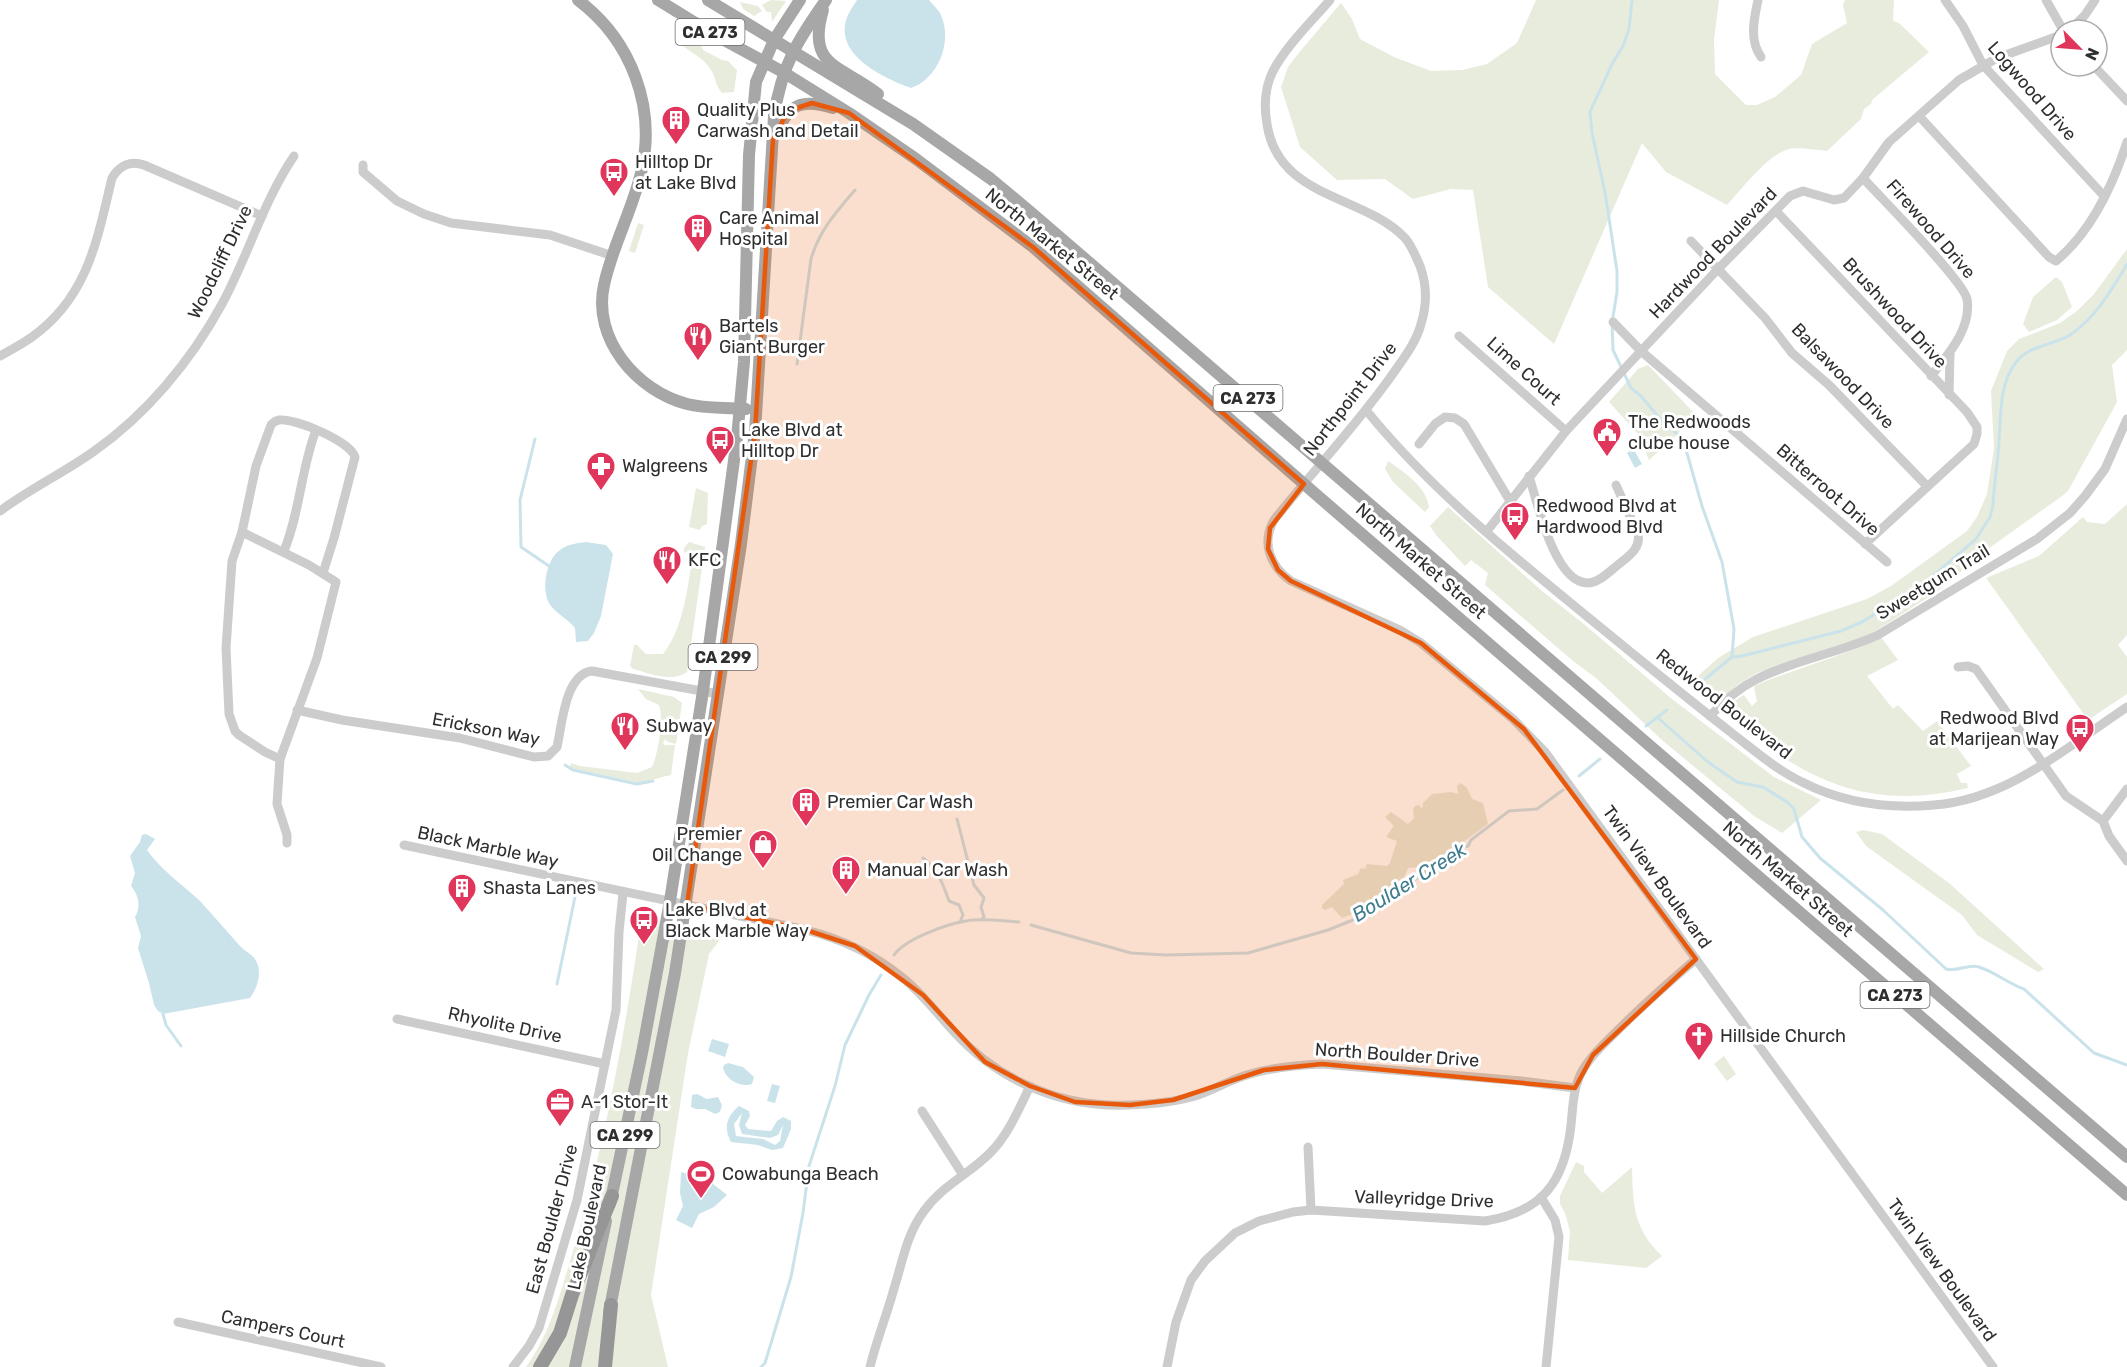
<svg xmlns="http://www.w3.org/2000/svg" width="2127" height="1367" viewBox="0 0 2127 1367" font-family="Rubik,sans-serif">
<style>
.green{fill:#e7ecdd}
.water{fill:#cae3eb;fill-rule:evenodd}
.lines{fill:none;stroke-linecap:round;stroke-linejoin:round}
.stream{stroke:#cae3eb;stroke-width:3}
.minor{stroke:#ccc;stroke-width:9}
.major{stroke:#a7a7a7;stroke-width:12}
.highway{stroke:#969696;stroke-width:14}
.marked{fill:#e8590c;fill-opacity:0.2;stroke:#e8590c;stroke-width:4.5;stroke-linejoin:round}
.labels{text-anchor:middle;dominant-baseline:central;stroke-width:6;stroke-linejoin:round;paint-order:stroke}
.shield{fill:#fff;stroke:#6d6d6d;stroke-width:1.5}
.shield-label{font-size:16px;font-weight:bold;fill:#2f2f2f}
.street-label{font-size:18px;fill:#2f2f2f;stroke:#fff}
.poi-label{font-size:18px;fill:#2f2f2f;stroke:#fff;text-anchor:start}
.water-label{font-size:20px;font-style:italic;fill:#3f7c90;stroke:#fff}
</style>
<rect width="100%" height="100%" fill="#fff"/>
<!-- green -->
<g class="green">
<path d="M771 0 786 1 772 22 771 12H767L762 5Z"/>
<path d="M1536 0H1719L1714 40 1715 74 1746 105H1757L1775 97 1801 75 1812 44 1847 23 1843 5 1845 0H1894L1893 21 1899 23 1929 52 1872 100 1871 104 1864 109 1861 119 1827 151C1816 150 1798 147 1789 149 1767 155 1743 188 1727 205L1666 172 1642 143 1554 344 1488 287 1473 190 1451 189 1413 199 1385 179 1337 180 1300 147 1281 87 1288 67 1297 55 1341 3 1352 19 1360 39 1394 57 1431 71 1462 70 1487 64 1517 43Z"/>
<path d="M740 2 758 6 762 11 754 16 743 9Z"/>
<path d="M682 36 702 47 703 50 722 60 728 61 737 70 734 92 722 93C715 86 716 75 709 67 702 57 691 53 682 45L680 41Z"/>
<path d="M638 223 644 225 635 253 629 251Z"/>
<path d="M2127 249V350L2112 365 2117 402 2068 491 2062 496 1985 551 1938 591 1874 632 1851 643 1757 673 1740 683 1714 705 1688 685 1718 658 1753 637 1867 599 1891 586 1967 531 1977 517 1987 494 1994 448 1991 391 2007 351 2019 339 2060 323 2077 311 2094 294Z"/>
<path d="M2056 277 2062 282 2072 307 2057 320 2029 332 2023 324 2033 297Z"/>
<path d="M1648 365 1697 416 1649 460 1640 436 1609 402 1638 369Z"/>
<path d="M1388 461C1405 473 1426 486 1429 507L1425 512 1393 482 1385 469Z"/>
<path d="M696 488 708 493 707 524 702 526 700 530 689 527Z"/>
<path d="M2127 504V635L2118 645 2127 657V694L2088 720 1986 578 2039 556 2083 517 2087 522 2105 524Z"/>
<path d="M1448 507 1542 591 1585 625 1672 699 1774 777 1821 800 1782 833 1754 816 1663 741 1596 678 1573 661 1485 585 1488 573 1471 560 1465 566 1436 535 1430 526Z"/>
<path d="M689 542 705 547 687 672C673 683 648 673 633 669L630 666 634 645H637L646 654H663C684 628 688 585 693 553L684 552V548Z"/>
<path d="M1881 637 1898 660 1867 676 1893 709 1898 705 1923 731 1937 721 1971 766 1957 774 1961 783H1967L1968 788C1884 808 1822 790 1755 737 1744 729 1732 721 1722 711L1723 708 1744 695 1752 706 1757 701 1754 688 1756 685C1798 668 1841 657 1881 637Z"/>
<path d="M638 689 674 697 682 703 676 744 668 742 665 739 663 743 665 745H675L671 775C660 777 651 781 640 783L570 768 571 763 580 766 637 773 652 767C658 755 664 718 659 705L646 699Z"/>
<path d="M1461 783 1467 788 1472 799 1483 803 1488 824C1468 838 1445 858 1422 866 1417 868 1413 867 1408 868 1404 888 1362 911 1342 918L1332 907 1325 910 1322 908V905L1344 884 1343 880 1358 874 1361 868 1365 869 1367 864 1387 866 1390 863 1397 841 1386 837 1394 826 1385 817 1391 812 1408 824 1414 818 1413 809 1415 806 1419 805 1422 809 1423 803 1432 794 1451 792 1458 794 1457 786Z"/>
<path d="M1863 830 1882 834 1949 883 2044 969 2038 972 1977 935 1962 915 1866 846 1856 832Z"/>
<path d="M642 916 722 937 709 954 688 1053 651 1295 668 1367H526C550 1334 559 1297 571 1258 605 1147 625 1031 642 916Z"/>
<path d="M1724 1056 1736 1074 1727 1081 1714 1064Z"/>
<path d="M1576 1162 1584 1166V1172L1602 1193 1632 1167C1633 1205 1633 1228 1662 1256L1646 1268 1568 1260 1570 1231 1565 1213 1560 1204V1196Z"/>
</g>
<!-- water -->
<g class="water">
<path d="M857 0H929C933 5 939 10 941 15 953 42 938 79 911 88 886 79 840 58 845 25 846 16 852 8 857 0Z"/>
<path d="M1633 448 1642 464 1635 468 1627 453Z"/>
<path d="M586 542 606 545 613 554 601 616 594 633 588 641 576 642 575 628C568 619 557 614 551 606 540 592 546 559 560 550 568 544 577 543 586 542Z"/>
<path d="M146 834 155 839 147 850C161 870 182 884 200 901 214 916 227 932 241 947 246 952 254 955 257 963 262 975 257 988 250 998L163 1014 158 1011 154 1005 149 983 138 948 141 936 135 917C141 906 139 896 131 886L135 873 130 856 140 842 142 835Z"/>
<path d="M712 1039 729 1044 725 1057 708 1051Z"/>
<path d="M728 1063 743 1067 754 1077 752 1084C741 1088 726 1080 723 1068L724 1065Z"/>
<path d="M772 1084 780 1086 775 1103 767 1101Z"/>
<path d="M697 1094 707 1099 718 1097 722 1105 720 1112 715 1114 705 1109H696L691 1107 692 1095Z"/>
<path d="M739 1106 749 1111 750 1116 745 1125 748 1129 771 1131 777 1121 783 1117 791 1121V1129L783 1148 772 1150 758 1145 731 1142C723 1127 727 1116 739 1106ZM742 1113 739 1125 742 1134 770 1138 778 1135 783 1125 780 1141 775 1145 763 1139 736 1136 734 1124Z"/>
<path d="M681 1172 708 1180 727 1195 714 1207 699 1214 692 1228 676 1220 683 1206 680 1193Z"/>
</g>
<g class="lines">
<!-- stream -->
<g class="stream">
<path d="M1632 0 1629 29 1623 46 1612 64 1590 112 1592 133 1605 192 1617 271V292L1612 323 1613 350 1631 388 1641 396 1661 420 1683 439 1702 506 1722 562 1734 629 1732 657"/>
<path d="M797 364 811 259C819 231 836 212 855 190"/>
<path d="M535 439 520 500 521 547 552 568"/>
<path d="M1699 684 1732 657 1742 656 1841 631 1862 622 1926 582 1976 539 1990 517 1993 505C1994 483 1998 462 1999 441 2001 414 1999 383 2017 361 2030 345 2054 345 2070 335 2096 317 2111 291 2127 264"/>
<path d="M1657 717 1708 762 1737 782 1763 787 1787 802 1794 809 1802 837 1820 858 1883 910 1946 969C1959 972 1968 963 1979 967 1995 972 2009 984 2024 989L2094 1053 2127 1065"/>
<path d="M1646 726 1667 710"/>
<path d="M565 765 573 770 637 784 653 781"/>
<path d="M1579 776 1600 759"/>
<path d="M957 819 974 885 984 898 981 907 984 917 981 920"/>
<path d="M923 858C938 870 943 884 949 901L959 905 963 915 960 922"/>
<path d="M1031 925 1131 953 1166 955 1248 953 1328 930 1363 916 1395 895 1452 851 1468 846 1471 840 1509 811 1537 809 1563 790"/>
<path d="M894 955C905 939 947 924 966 921 982 918 1002 921 1019 922"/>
<path d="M557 984 575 897"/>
<path d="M163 1014 166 1025 181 1046"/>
<path d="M761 1367 765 1363 791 1277 803 1213 809 1166 835 1086 845 1045 869 995 881 975"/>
</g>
<!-- minor -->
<g class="minor">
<path d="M1330 0C1311 22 1287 45 1273 71 1265 87 1264 107 1267 124 1278 199 1363 194 1405 238 1412 246 1416 257 1420 266 1427 285 1427 305 1421 324 1416 343 1403 359 1392 375 1356 426 1313 471 1274 520 1261 543 1270 566 1291 581L1400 630 1421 643 1513 719 1545 752 1993 1367"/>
<path d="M1758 0C1754 19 1749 40 1761 57"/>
<path d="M1945 0 1963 26 1983 65 2104 196"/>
<path d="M2046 0 2063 30"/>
<path d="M2070 30 2085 15 2095 0"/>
<path d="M2094 66 2127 101"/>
<path d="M1919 116 2049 257 2056 261C2091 232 2113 185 2127 142"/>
<path d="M363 165V172L397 201 424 214 451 223 550 235 613 256"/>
<path d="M1863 178C1881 198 1963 280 1967 299 1972 328 1948 355 1931 376"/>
<path d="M1776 211 1967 412 1977 427V434L1974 444 1865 544"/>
<path d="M1691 241 1765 318 1792 353 1829 385 1927 486"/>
<path d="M1613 322 1641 351 1887 562"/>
<path d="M1459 336 1566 431"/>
<path d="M0 356C11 350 22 344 32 337 88 297 97 240 112 178 119 166 130 160 144 165L262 216"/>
<path d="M1949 395 1950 354"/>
<path d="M1366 410C1443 505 1545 581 1638 658 1670 684 1701 709 1733 734 1755 751 1777 770 1802 782 1843 803 1889 809 1934 805 2008 800 2068 746 2127 707"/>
<path d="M1419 444 1435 424 1445 417 1455 418 1464 424 1510 501"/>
<path d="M1529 476C1537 501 1554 582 1587 583 1599 583 1610 571 1619 564 1629 556 1641 548 1638 534L1616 485"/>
<path d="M0 511C30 489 63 473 93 452 146 415 191 361 222 304 248 256 263 202 294 156"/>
<path d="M1487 531 1566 431 1718 269 1790 196 1803 191 1834 200 1844 198 1863 178 1889 142 1959 80 1997 58 2061 35"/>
<path d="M242 532 309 565 336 582 317 658 280 759 277 804 287 835V843"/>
<path d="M284 551C300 512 301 469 316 430"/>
<path d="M1958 667 1968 666 1976 669 2066 796 2103 821 2109 836 2127 861"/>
<path d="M297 710 342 720 460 738 534 757 548 756 557 747C562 725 565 674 592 671L718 694"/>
<path d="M1710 716C1723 702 1739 688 1757 679 1794 660 1839 653 1878 635L2037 539 2070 513 2085 496 2105 469 2127 419"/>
<path d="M280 759 265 752 239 735 235 731 229 714 226 648 232 561 242 532 256 466 271 425C274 422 274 421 279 420 295 418 350 441 355 457L334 538 323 573"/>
<path d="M2103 821 2127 789"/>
<path d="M404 845 806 930C842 939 874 954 903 978 924 995 938 1015 956 1034 992 1073 1043 1099 1096 1104 1123 1107 1169 1104 1195 1096 1214 1090 1231 1079 1250 1074 1274 1067 1298 1065 1322 1064L1521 1081 1575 1088"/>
<path d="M397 1019 605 1064"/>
<path d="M922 1111 963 1175"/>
<path d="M1308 1147 1311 1210"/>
<path d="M1541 1197 1555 1220 1559 1237 1546 1367"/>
<path d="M178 1322 381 1367"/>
<path d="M513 1367 529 1346 539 1328 577 1200 616 1010 619 932 623 893"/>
<path d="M870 1367C876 1342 886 1317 893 1292 902 1264 906 1235 924 1211 943 1185 968 1175 990 1153 1008 1135 1019 1109 1030 1086"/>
<path d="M1167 1367 1176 1322 1191 1280 1205 1261 1235 1233 1259 1221 1293 1212 1311 1210 1485 1221C1543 1212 1565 1181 1571 1125 1573 1106 1573 1085 1584 1068 1593 1053 1606 1042 1618 1030 1643 1005 1669 982 1696 959"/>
</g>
<!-- major -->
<g class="major">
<path d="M578 0C631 40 657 107 641 173 632 211 612 247 604 285 592 339 637 391 687 404 706 409 726 407 746 409"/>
<path d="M658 0 715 35 783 72 849 113 916 159 1033 247 1319 497 2127 1195"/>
<path d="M708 0 913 124 991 179 1034 215 2127 1157"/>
<path d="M823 10C806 67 841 65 878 94"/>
<path d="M776 133C790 104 801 98 833 108"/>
<path d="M610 1204 642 1053 670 901 703 691 737 438 744 362 749 155 756 82 774 40 800 0"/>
<path d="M609 1313 675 973 741 544 755 432 774 116C782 65 797 41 826 0"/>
<path d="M575 1367 606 1221"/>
</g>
<!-- highway -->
<g class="highway">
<path d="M540 1367 560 1333 572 1295 612 1196"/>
<path d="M605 1367 611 1305"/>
</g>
</g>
<!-- marked area -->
<path class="marked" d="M812 103 849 113 1033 247 1304 484 1270 528 1268 549 1278 570 1291 581 1421 643 1524 729 1696 959 1593 1055 1575 1088 1322 1064 1264 1070 1173 1100 1130 1105 1075 1102 1030 1086 985 1062 923 995 855 946 806 930 687 905 755 432 773 139 788 111Z"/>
<!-- icons -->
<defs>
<g id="building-pin" transform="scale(1.5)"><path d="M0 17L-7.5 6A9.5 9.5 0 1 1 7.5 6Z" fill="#e1365b" stroke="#fff"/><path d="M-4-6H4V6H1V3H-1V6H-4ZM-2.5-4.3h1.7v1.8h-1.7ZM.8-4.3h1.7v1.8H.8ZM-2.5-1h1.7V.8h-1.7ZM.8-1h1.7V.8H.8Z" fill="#fff"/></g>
<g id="bus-pin" transform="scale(1.5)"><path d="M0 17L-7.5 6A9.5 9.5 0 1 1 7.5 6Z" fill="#e1365b" stroke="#fff"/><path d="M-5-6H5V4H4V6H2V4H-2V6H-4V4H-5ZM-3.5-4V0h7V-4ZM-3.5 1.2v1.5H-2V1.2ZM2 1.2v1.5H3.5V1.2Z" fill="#fff"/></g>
<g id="restaurant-pin" transform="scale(1.5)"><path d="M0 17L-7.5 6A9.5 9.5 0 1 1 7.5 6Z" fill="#e1365b" stroke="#fff"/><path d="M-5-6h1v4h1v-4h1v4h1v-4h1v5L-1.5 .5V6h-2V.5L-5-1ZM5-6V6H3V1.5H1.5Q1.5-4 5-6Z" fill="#fff"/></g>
<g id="civic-pin" transform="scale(1.5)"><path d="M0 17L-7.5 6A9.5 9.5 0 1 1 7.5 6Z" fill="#e1365b" stroke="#fff"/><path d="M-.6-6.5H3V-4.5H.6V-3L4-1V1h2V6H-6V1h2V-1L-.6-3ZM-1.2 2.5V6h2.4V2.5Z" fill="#fff"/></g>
<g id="pharmacy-pin" transform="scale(1.5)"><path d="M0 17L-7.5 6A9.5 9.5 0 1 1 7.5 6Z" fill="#e1365b" stroke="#fff"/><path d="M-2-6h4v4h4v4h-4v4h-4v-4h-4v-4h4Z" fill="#fff"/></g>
<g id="shop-pin" transform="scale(1.5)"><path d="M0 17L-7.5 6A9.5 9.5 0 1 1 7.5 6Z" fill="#e1365b" stroke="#fff"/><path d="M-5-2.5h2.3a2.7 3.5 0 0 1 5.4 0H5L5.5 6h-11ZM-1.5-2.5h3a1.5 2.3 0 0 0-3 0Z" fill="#fff"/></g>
<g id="church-pin" transform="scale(1.5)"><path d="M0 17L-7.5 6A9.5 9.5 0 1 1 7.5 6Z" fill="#e1365b" stroke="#fff"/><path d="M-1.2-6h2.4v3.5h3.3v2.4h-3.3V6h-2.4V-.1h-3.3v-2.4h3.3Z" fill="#fff"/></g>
<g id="office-pin" transform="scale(1.5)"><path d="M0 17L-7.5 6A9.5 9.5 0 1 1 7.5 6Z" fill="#e1365b" stroke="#fff"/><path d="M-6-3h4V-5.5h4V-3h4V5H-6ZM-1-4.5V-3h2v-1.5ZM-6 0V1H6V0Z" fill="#fff"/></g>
<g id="stadium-pin" transform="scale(1.5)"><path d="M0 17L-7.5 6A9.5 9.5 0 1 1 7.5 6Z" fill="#e1365b" stroke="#fff"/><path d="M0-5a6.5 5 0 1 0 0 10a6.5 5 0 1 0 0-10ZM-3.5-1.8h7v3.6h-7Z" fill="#fff"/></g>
</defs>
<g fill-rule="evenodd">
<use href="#building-pin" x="676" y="120"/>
<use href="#bus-pin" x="614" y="172"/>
<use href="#building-pin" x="698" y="228"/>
<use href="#restaurant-pin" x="698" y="336"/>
<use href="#civic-pin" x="1607" y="432"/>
<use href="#bus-pin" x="720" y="440"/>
<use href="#pharmacy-pin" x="601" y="466"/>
<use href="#bus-pin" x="1515" y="516"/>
<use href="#restaurant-pin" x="667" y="560"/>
<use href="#restaurant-pin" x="625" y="726"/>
<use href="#bus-pin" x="2080" y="728"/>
<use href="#building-pin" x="806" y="802"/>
<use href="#shop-pin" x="763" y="844"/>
<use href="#building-pin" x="846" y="870"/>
<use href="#building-pin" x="462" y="888"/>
<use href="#bus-pin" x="644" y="920"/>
<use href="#church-pin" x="1699" y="1036"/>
<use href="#office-pin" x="560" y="1102"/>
<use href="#stadium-pin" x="701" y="1174"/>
</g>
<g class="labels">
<!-- shield labels -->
<g class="shield">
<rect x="675.5" y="19" width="69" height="26" rx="4.5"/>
<rect x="1213.5" y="385" width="69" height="26" rx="4.5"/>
<rect x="688.5" y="644" width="69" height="26" rx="4.5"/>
<rect x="1860.5" y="982" width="69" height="26" rx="4.5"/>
<rect x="590.5" y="1122" width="69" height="26" rx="4.5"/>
</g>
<g class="shield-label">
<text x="710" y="32">CA 273</text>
<text x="1248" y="398">CA 273</text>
<text x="723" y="657">CA 299</text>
<text x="1895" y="995">CA 273</text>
<text x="625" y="1135">CA 299</text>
</g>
<!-- street labels -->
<g class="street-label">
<text transform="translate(2032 91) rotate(49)">Logwood Drive</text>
<text transform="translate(1931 229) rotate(49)">Firewood Drive</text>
<text transform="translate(1052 244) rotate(39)">North Market Street</text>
<text transform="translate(1713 253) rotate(-46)">Hardwood Boulevard</text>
<text transform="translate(220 262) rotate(-64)">Woodcliff Drive</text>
<text transform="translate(1895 313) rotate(47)">Brushwood Drive</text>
<text transform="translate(1524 371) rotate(42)">Lime Court</text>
<text transform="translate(1843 376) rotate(46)">Balsawood Drive</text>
<text transform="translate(1350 399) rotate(-52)">Northpoint Drive</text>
<text transform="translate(1828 490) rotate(41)">Bitterroot Drive</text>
<text transform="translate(1421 561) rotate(41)">North Market Street</text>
<text transform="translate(1933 582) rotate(-31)">Sweetgum Trail</text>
<text transform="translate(1724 704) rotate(38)">Redwood Boulevard</text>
<text transform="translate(486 729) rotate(11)">Erickson Way</text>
<text transform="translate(488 847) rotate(12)">Black Marble Way</text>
<text transform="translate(1657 877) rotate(54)">Twin View Boulevard</text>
<text transform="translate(1788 879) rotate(41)">North Market Street</text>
<text transform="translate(505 1025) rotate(12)">Rhyolite Drive</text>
<text transform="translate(1397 1055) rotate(4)">North Boulder Drive</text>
<text transform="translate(1424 1199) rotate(2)">Valleyridge Drive</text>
<text transform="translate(552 1219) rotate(-75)">East Boulder Drive</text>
<text transform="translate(587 1227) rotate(-78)">Lake Boulevard</text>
<text transform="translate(1942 1270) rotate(54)">Twin View Boulevard</text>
<text transform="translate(283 1329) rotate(12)">Campers Court</text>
</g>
<!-- poi labels -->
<g class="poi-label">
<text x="697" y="110">Quality Plus<tspan x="697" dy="21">Carwash and Detail</tspan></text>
<text x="635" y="162">Hilltop Dr<tspan x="635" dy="21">at Lake Blvd</tspan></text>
<text x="719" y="218">Care Animal<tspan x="719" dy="21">Hospital</tspan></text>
<text x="719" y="326">Bartels<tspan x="719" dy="21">Giant Burger</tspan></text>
<text x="1628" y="422">The Redwoods<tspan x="1628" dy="21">clube house</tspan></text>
<text x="741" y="430">Lake Blvd at<tspan x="741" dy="21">Hilltop Dr</tspan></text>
<text x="622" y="466">Walgreens</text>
<text x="1536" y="506">Redwood Blvd at<tspan x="1536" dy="21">Hardwood Blvd</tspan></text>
<text x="688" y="560">KFC</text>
<text x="2059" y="718" text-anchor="end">Redwood Blvd<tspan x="2059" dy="21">at Marijean Way</tspan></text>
<text x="646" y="726">Subway</text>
<text x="827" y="802">Premier Car Wash</text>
<text x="742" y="834" text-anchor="end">Premier<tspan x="742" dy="21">Oil Change</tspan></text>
<text x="867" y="870">Manual Car Wash</text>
<text x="483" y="888">Shasta Lanes</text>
<text x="665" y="910">Lake Blvd at<tspan x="665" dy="21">Black Marble Way</tspan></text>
<text x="1720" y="1036">Hillside Church</text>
<text x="581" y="1102">A-1 Stor-It</text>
<text x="722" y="1174">Cowabunga Beach</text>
</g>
<!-- water labels -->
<g class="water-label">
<text transform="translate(1409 882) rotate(-32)">Boulder Creek</text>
</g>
</g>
<!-- north arrow -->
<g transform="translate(2079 48) rotate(115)"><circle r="28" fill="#ffffff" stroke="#acacac" stroke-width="1.5"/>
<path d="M0-4.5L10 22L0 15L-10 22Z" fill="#e1365b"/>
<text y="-9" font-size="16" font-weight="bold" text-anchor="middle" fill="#2f2f2f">N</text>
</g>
</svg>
